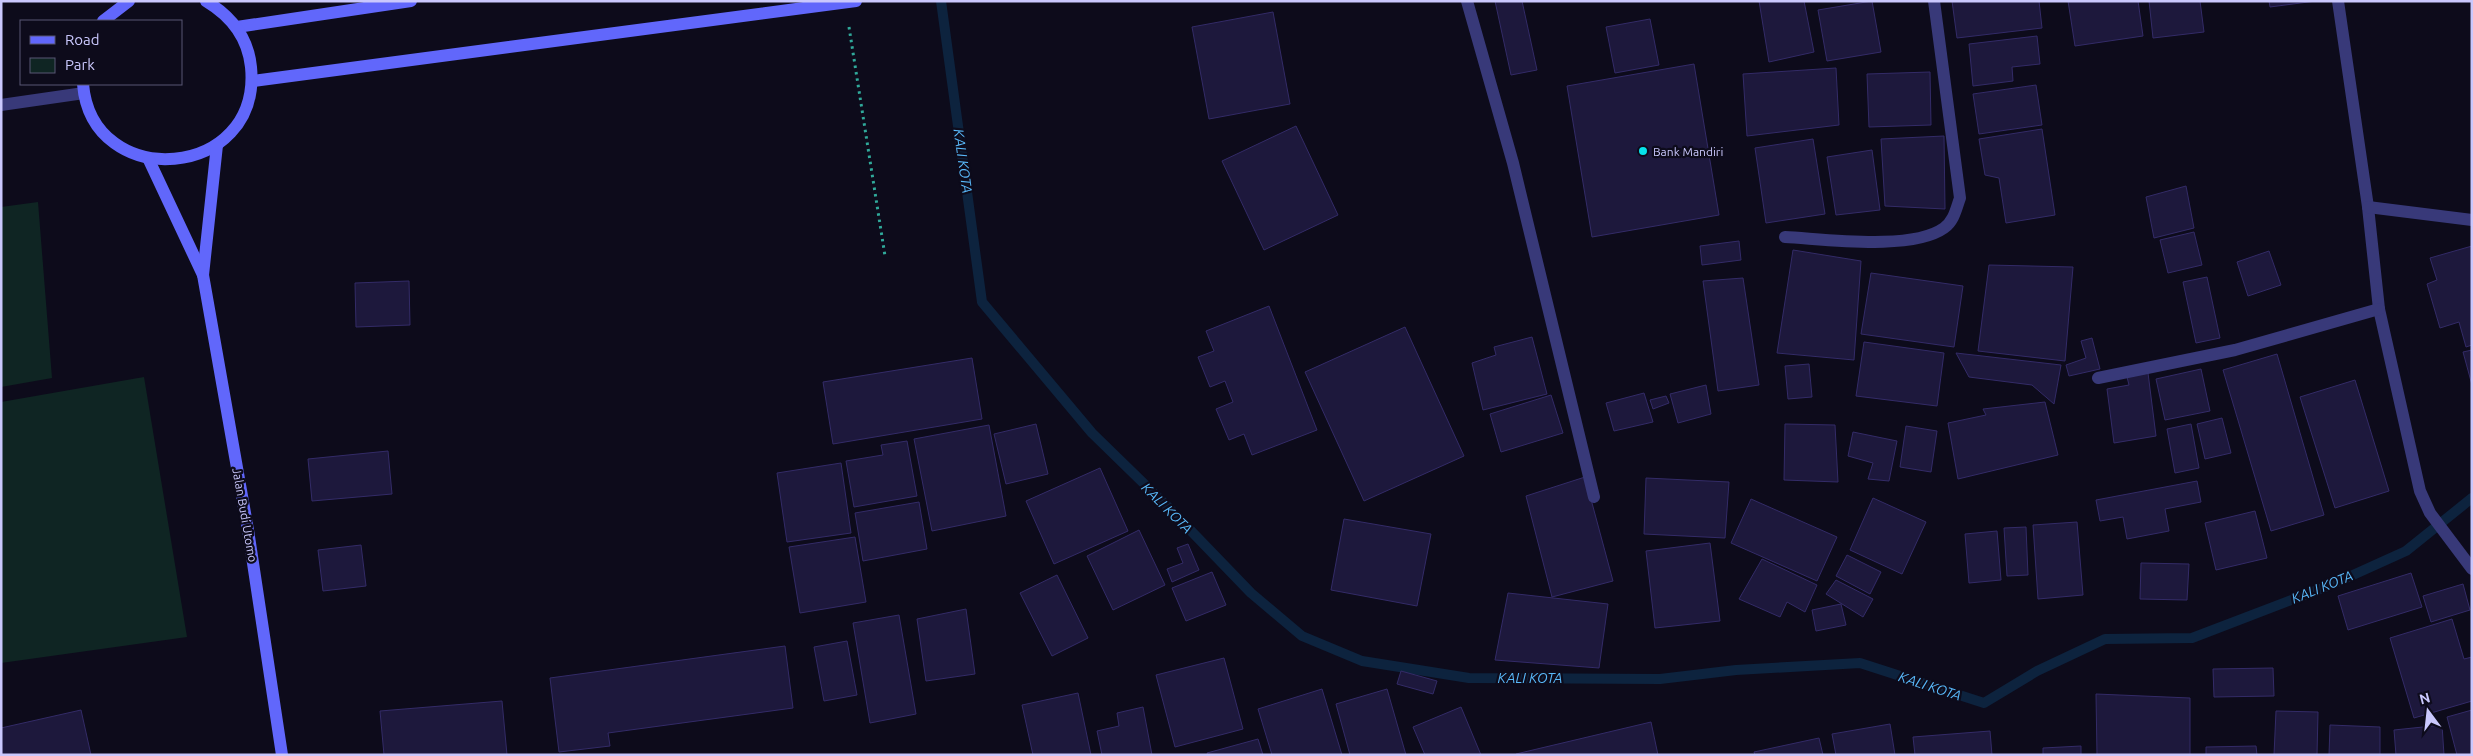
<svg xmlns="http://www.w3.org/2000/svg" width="2473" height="756" viewBox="0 0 2473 756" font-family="Ubuntu,sans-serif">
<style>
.green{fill:#0f2523}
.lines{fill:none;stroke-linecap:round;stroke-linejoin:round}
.stream{stroke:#0d233e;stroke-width:10}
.building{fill:#1d183c;stroke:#332b67}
.path{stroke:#30a99a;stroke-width:3;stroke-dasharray:2.5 4;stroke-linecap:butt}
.street{stroke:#383979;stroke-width:12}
.secondary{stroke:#6167fb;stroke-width:12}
.poi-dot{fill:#07e2ea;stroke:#0d0b1b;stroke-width:2}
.labels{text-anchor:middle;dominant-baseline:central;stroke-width:4.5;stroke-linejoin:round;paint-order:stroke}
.poi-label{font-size:12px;fill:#cac8fd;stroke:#0d0b1b;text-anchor:start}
.street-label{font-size:12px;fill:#cac8fd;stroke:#0d0b1b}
.water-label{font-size:14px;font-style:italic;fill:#59b9fa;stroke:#0d0b1b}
</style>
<rect width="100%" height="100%" fill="#0d0b1b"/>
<!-- green -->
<g class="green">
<path d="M38 202 52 378 1 387V207Z"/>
<path d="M144 377 187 637 1 663V402Z"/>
</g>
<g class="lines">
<!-- stream -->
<path class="stream" d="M941 1 982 302 1092 433 1168 507 1251 593 1302 636 1362 661 1469 678 1660 679 1736 670 1860 663 1984 703 2037 671 2105 639 2192 638 2333 584 2406 551 2472 498"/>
</g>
<!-- building -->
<g class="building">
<path d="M1495 1H1522L1537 70 1511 75Z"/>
<path d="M1759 1H1804L1814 52 1769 62Z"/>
<path d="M1872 1 1881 52 1827 61 1818 10Z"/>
<path d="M1952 1H2039L2042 28 1957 38Z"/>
<path d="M2068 1H2138L2143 36 2075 46Z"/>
<path d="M2149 1H2200L2204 32 2153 38Z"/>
<path d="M2269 1H2316L2270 7Z"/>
<path d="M1273 12 1290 104 1209 119 1192 27Z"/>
<path d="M1650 19 1659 65 1615 73 1606 27Z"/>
<path d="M2037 36 2040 64 2012 67 2013 81 1973 86 1969 44Z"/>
<path d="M1694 64 1719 215 1592 237 1567 86Z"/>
<path d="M1836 68 1839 125 1747 136 1743 74Z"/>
<path d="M1930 72 1931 125 1869 127 1867 74Z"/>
<path d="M2036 85 2042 125 1979 134 1973 94Z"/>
<path d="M1296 126 1338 215 1264 250 1222 161Z"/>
<path d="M2042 129 2055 215 2006 223 1999 178 1985 175 1979 139Z"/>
<path d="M1944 136 1945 209 1885 206 1881 139Z"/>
<path d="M1813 139 1825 214 1766 223 1755 148Z"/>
<path d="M1872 150 1880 210 1836 215 1827 157Z"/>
<path d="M2186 186 2194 228 2154 238 2146 197Z"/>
<path d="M2194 232 2202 265 2168 273 2160 240Z"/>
<path d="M1739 241 1741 260 1702 265 1700 246Z"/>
<path d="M2472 246V345L2466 347 2459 322 2440 328 2427 284 2437 280 2430 258Z"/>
<path d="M1793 250 1861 261 1854 360 1777 353Z"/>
<path d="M2269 251 2281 285 2248 296 2237 262Z"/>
<path d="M1989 265 2073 267 2065 361 1978 351Z"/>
<path d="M1871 273 1963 286 1954 347 1861 334Z"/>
<path d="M2207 277 2220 338 2196 343 2183 282Z"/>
<path d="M1743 278 1759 385 1718 391 1703 281Z"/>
<path d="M409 281 410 325 356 327 355 283Z"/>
<path d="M1269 306 1317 430 1252 455 1244 434 1229 440 1216 409 1233 402 1225 381 1210 387 1198 357 1214 351 1206 331Z"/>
<path d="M1405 327 1464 456 1364 501 1305 372Z"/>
<path d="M1532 337 1547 394 1483 410 1472 363 1496 355 1494 347Z"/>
<path d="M2092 338 2100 369 2069 376 2066 365 2086 358 2081 341Z"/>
<path d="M1864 342 1944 353 1937 406 1856 396Z"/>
<path d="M2472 350V385L2463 352Z"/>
<path d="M1956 353 2061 365 2054 404 2032 385 1969 377Z"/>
<path d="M2277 354 2324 515 2271 531 2223 370Z"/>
<path d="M972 358 982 419 833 444 823 382Z"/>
<path d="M1809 364 1812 397 1788 399 1785 366Z"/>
<path d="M2201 369 2210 411 2165 420 2156 379Z"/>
<path d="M2148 373 2156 436 2114 443 2107 389 2129 385 2127 377Z"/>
<path d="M2355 380 2389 491 2335 508 2300 397Z"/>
<path d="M1706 385 1711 414 1678 423 1670 394Z"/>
<path d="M1644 393 1653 422 1614 431 1606 403Z"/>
<path d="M1551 395 1563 433 1501 452 1490 414Z"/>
<path d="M1666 396 1669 403 1653 409 1650 400Z"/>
<path d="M2045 402 2058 455 1958 479 1948 423 1986 415 1983 409Z"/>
<path d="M2222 418 2231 453 2205 459 2197 424Z"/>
<path d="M1036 424 1048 474 1006 484 994 434Z"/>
<path d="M1785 424 1835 425 1838 482 1784 480Z"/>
<path d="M2191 424 2199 468 2175 473 2167 429Z"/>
<path d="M989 425 1006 516 932 531 914 439Z"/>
<path d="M1906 426 1937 431 1931 472 1900 467Z"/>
<path d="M1853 432 1897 441 1889 481 1868 479 1873 463 1848 456Z"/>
<path d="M907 441 917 496 854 507 846 461 883 455 881 445Z"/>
<path d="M388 451 392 494 312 501 308 459Z"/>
<path d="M841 463 851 533 787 542 777 473Z"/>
<path d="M1100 468 1128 531 1054 564 1026 501Z"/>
<path d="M1585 477 1613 581 1552 597 1526 496Z"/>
<path d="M1646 478 1729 482 1725 538 1644 534Z"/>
<path d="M2197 481 2201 502 2165 509 2169 531 2127 539 2123 517 2100 521 2096 500Z"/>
<path d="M1873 498 1926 522 1902 574 1850 550Z"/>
<path d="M1751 499 1837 537 1817 581 1731 543Z"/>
<path d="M919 502 927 549 863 561 855 513Z"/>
<path d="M2255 511 2267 558 2216 570 2205 523Z"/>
<path d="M1344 519 1431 534 1417 606 1331 590Z"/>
<path d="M2077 522 2083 595 2038 599 2033 525Z"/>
<path d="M2026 527 2028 575 2007 576 2004 528Z"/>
<path d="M1139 530 1165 585 1113 610 1087 556Z"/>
<path d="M1997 531 2001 580 1969 583 1965 534Z"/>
<path d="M855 537 866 602 800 613 789 547Z"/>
<path d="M1710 543 1720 621 1655 628 1646 551Z"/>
<path d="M1188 544 1199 570 1172 582 1167 569 1183 563 1177 548Z"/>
<path d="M361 545 366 586 323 591 318 550Z"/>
<path d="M1847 555 1881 572 1870 594 1836 576Z"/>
<path d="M1762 559 1817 585 1805 612 1787 602 1780 617 1739 599Z"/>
<path d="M2141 563 2189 564 2187 600 2140 599Z"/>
<path d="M1212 572 1226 605 1186 621 1172 588Z"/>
<path d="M2411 573 2422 607 2348 630 2338 596Z"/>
<path d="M1057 575 1088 638 1052 656 1020 593Z"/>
<path d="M1836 580 1873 599 1863 617 1826 594Z"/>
<path d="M2463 584 2470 610 2431 622 2423 596Z"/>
<path d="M1508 593 1608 604 1599 668 1495 660Z"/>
<path d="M1841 604 1846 625 1816 631 1812 610Z"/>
<path d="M966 609 975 674 926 681 917 619Z"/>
<path d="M899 615 916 714 870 723 853 623Z"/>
<path d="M2452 619 2464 659 2472 657V701L2414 718 2390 638Z"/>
<path d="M847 641 857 695 824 701 814 647Z"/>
<path d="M785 646 793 708 608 733 610 746 559 752 550 678Z"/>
<path d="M1224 658 1243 729 1175 747 1156 675Z"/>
<path d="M2273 668 2274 696 2214 697 2213 669Z"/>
<path d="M1401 671 1437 681 1433 694 1397 684Z"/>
<path d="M1322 689 1342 755H1272L1258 709Z"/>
<path d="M1387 689 1406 755H1350L1336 704Z"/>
<path d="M1078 693 1091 755H1033L1022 705Z"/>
<path d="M2096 694 2190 698V755H2097Z"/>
<path d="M502 701 507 755H384L380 711Z"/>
<path d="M1143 707 1152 755H1102L1097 731 1119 726 1117 713Z"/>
<path d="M1461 707 1481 755H1425L1413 727Z"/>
<path d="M81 710 91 755H2L1 728Z"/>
<path d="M2472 710V755H2457L2447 717Z"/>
<path d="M2276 711 2318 712 2317 755H2274Z"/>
<path d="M1651 722 1658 755H1517L1516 754Z"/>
<path d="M1890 724 1895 755H1836L1832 734Z"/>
<path d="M2330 725 2380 727V755H2329Z"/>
<path d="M2442 725 2444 755H2396L2394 730Z"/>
<path d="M1990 731 1992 755H1915L1913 737Z"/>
<path d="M1819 738 1823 755H1755L1754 752Z"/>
<path d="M1258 739 1263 755H1208L1207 753Z"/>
<path d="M2081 746V755H2043V748Z"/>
<path d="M2256 746 2257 755H2206V747Z"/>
</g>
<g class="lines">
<!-- path -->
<path class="path" d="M849 27 885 256"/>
<!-- street -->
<g class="street">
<path d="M1467 1 1513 163 1594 497"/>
<path d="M2338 1 2368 207 2379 309 2420 491 2430 513 2472 569"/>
<path d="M1 105 84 93"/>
<path d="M2368 207 2472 220"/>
<path d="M1785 237C1825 239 1912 251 1944 228 1954 221 1956 209 1960 198L1934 1"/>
<path d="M2098 378 2235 350 2379 309"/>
</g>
<!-- secondary -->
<g class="secondary">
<path d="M103 21 129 1"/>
<path d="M237 27 411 1"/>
<path d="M253 81 856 1"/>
<path d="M83 84C92 193 262 180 251 67 248 37 231 16 206 1"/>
<path d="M148 158 203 275 248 530 282 755"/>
<path d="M203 275 217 145"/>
</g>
</g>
<!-- markers -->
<circle class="poi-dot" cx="1643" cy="151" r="5"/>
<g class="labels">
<!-- poi labels -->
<g class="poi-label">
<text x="1653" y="151">Bank Mandiri</text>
</g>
<!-- street labels -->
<g class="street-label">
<text transform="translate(245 515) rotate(80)">Jalan Budi Utomo</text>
</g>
<!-- water labels -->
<g class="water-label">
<text transform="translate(963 161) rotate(82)">KALI KOTA</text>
<text transform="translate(1167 508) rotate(45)">KALI KOTA</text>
<text transform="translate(2322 587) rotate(-22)">KALI KOTA</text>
<text x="1530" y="678">KALI KOTA</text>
<text transform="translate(1930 686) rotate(18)">KALI KOTA</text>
</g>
</g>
<!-- border -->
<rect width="2473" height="756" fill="none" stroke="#cac8fd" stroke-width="5"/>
<!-- legend -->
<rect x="20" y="20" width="162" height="65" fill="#0d0b1b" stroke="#595775"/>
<rect x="30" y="36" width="25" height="8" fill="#6167fb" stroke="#595775"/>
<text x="65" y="45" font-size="15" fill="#cac8fd">Road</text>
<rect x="30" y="58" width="25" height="15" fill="#0f2523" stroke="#595775"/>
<text x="65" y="70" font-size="15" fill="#cac8fd">Park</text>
<!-- north arrow -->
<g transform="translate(2428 711) rotate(345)" stroke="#0d0b1b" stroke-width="4" paint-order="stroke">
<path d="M0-4L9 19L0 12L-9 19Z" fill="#cac8fd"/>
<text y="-8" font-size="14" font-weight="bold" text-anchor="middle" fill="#cac8fd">N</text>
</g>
</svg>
